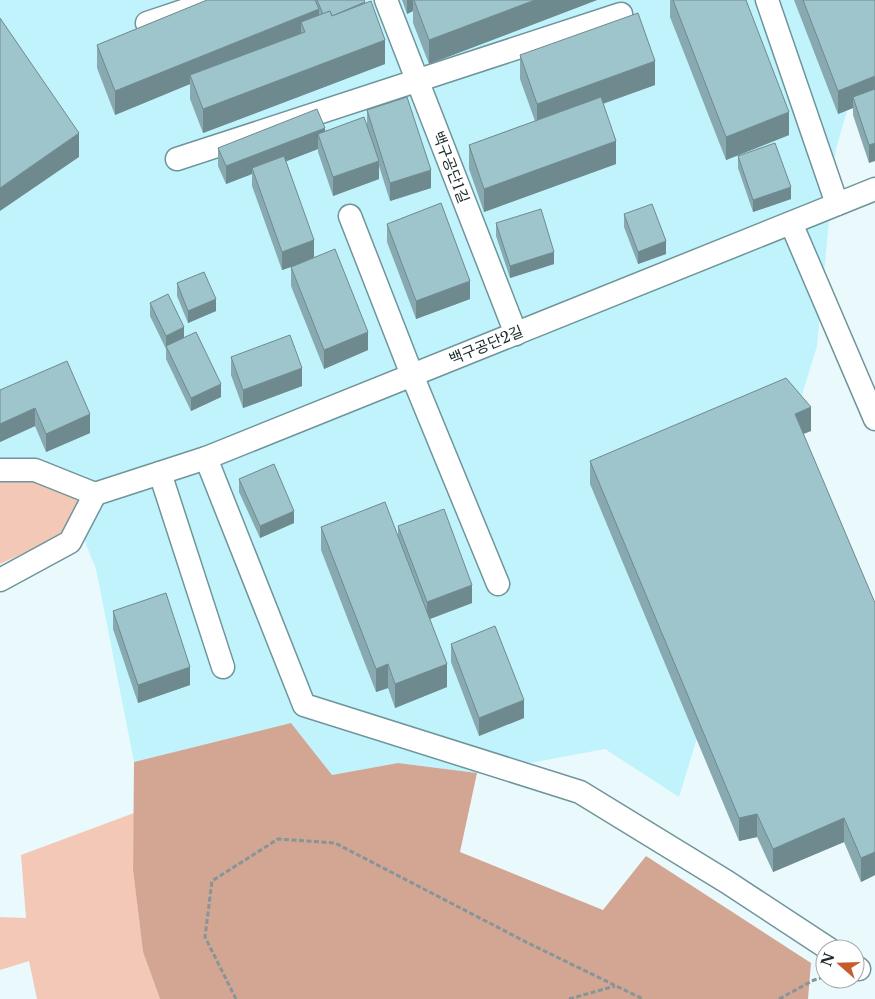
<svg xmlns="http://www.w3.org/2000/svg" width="875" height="999" viewBox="0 0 875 999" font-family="'Libre Baskerville','Noto Sans KR',serif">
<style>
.built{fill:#c1f3fc}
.green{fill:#f3c8b6}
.forest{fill:#d3a693}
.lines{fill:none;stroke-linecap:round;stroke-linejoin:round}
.minor-casing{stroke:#6f959b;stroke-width:25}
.path{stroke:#869598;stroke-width:3;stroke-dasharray:5 2.5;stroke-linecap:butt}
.minor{stroke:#fff;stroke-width:22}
.wall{fill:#88a9af}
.shaded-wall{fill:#6f8a8f}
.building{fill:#9ec5cc;stroke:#6f8a8f}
.labels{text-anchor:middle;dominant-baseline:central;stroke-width:4;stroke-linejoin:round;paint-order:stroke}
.street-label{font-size:15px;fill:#1a292c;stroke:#fff}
</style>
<rect width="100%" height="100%" fill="#eafafc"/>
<!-- built -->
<path class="built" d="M0 0H875V15L836 149 817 346 679 797 605 749 477 773 398 763 332 775 291 724 134 762 96 569 85 542 82 507 0 462Z"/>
<!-- green -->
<g class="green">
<path d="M0 478 35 479 71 492 82 507 67 533 0 564Z"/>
<path d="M134 813 133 870 143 952 160 999H37L29 961 0 970V917L26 918 21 855Z"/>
</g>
<!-- forest -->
<path class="forest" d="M291 723 332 775 398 763 477 773 460 852 603 910 646 856 811 963 808 999H160L143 952 133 870 134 762Z"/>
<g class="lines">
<!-- minor casing -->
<g class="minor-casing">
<g id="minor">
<path d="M386 0 516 334"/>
<path d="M767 0 837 204"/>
<path d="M147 23 216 0"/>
<path d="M177 159 621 14"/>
<path d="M350 216 412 375 498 584"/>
<path d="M791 223 875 419"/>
<path d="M206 458 304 705 580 792 727 882 829 949"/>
<path d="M0 470H35L95 494 70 542 0 580"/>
<path d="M160 473 223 667"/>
<path d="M95 494 206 458 875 189"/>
<path d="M855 966 859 969"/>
</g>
</g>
<!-- path -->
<g class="path">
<path d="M236 999 205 937 212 881 278 839 335 843 528 943 643 999"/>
<path d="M569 999 615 986"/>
<path d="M779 999 814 980 825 977"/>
</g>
<!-- minor -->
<use href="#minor" class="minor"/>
</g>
<!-- wall -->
<g class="wall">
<path d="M207 0H364L385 64 203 133 190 99V84L115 115 97 68V45Z"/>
<path d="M402 0H597L429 64 413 23V11L407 14Z"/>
<path d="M670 0H746L789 135 726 160 670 17Z"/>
<path d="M794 0H875L869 163 853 115V108L838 114Z"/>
<path d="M520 55 655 85 603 104 616 164 484 212 469 169V145L535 121 520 79Z"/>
<path d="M367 110 431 188 390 201 379 166V179L333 196 318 152V149L286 161 314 258 368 350 324 369 291 286V267L299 264 282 270 252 186V174L226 184 218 166V148L367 124Z"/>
<path d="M738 156 791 199 753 212 738 168Z"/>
<path d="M624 214 666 254 638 264 624 227Z"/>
<path d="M496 223 554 264 510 278 496 236Z"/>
<path d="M387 224 470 299 416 319 387 242Z"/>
<path d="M177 283 216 311 188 323 177 296Z"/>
<path d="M150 303 184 337 221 397 191 411 166 359V349L150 316Z"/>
<path d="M231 357 302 386 243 408 231 375Z"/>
<path d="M0 390 90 433 46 452 35 426 0 442Z"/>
<path d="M811 431 803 434 875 603V875L861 882 844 842 773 872 757 837 739 841 590 484V461Z"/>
<path d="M239 479 294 523 260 538 239 492Z"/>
<path d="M398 526 472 603 430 619 447 687 395 708 388 688 376 692 321 550V527L398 537Z"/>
<path d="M113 611 190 685 138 703 113 629Z"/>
<path d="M451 644 524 718 479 736 451 662Z"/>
</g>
<!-- shaded-wall -->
<g class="shaded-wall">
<path d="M407 0H413V11L407 14Z"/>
<path d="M535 0H597L429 64V40Z"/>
<path d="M319 9V32H305L301 22V39L190 75V84L115 115V91Z"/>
<path d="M385 40V64L203 133V109Z"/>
<path d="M655 61V85L537 127V104Z"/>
<path d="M875 76V100L853 97V108L838 114V91Z"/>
<path d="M789 112V135L726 160V137Z"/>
<path d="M325 128V146L318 134V149L254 174 252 168V174L226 184V166Z"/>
<path d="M79 133V157L0 211V188Z"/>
<path d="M616 141V164L484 212V189Z"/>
<path d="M875 143V161L869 163V145Z"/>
<path d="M379 161V179L333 196V177Z"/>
<path d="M431 170V188L390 201V183Z"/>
<path d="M791 187V199L753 212V200Z"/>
<path d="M314 240V259L282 270V252Z"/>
<path d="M666 241V254L638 264V252Z"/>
<path d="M554 252V264L510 278V266Z"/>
<path d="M470 281V299L416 319V301Z"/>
<path d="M216 299V311L188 323V311Z"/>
<path d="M184 327V340L166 346V349V336Z"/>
<path d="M368 332V350L324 369V350Z"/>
<path d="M302 368V386L243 408V390Z"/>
<path d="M221 384V397L191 411V398Z"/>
<path d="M811 407V431L795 437V414Z"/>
<path d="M35 408V426L0 442V424Z"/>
<path d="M90 414V433L46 452V434Z"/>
<path d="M294 511V523L260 538V526Z"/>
<path d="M472 585V603L427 620V602Z"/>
<path d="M388 664V688L376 692V669Z"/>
<path d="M447 664V687L395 708V684Z"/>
<path d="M190 667V685L138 703V685Z"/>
<path d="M524 700V718L479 736V718Z"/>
<path d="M757 814V837L739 841V818Z"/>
<path d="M844 818V842L773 872V849Z"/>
<path d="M875 852V875L861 882V858Z"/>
</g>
<!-- building -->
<g class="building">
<path d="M207 0H315L319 9 115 91 97 45Z"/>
<path d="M317 0H364L365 2 332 16 330 11 323 14Z"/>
<path d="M414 0H535L429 40Z"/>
<path d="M673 0H746L789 112 726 137Z"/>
<path d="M803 0H875V76L838 91Z"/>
<path d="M371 1 385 40 203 109 190 75 305 32 301 22 330 11 332 16Z"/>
<path d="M638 13 655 61 537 104 520 55Z"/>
<path d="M0 18 79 133 0 188Z"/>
<path d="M875 89V143L869 145 853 97Z"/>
<path d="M407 97 431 170 390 183 367 110Z"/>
<path d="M601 97 616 141 484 189 469 145Z"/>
<path d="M317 109 325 128 226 166 218 148Z"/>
<path d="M364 117 379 161 333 177 318 134Z"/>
<path d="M775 143 791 187 753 200 738 156Z"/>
<path d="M284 156 314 240 282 252 252 168Z"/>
<path d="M441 203 470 281 416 301 387 224Z"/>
<path d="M652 204 666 241 638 252 624 214Z"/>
<path d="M541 209 554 252 510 266 496 223Z"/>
<path d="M335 249 368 332 324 350 291 267Z"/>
<path d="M204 272 216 299 188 311 177 283Z"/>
<path d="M168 294 184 327 166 336 150 303Z"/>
<path d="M196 332 221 384 191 398 166 346Z"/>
<path d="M290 335 302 368 243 390 231 357Z"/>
<path d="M67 361 90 414 46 434 35 408 0 424V390Z"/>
<path d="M786 378 811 407 795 414 875 603V852L861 858 844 818 773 849 757 814 739 818 590 461Z"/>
<path d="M274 464 294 511 260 526 239 479Z"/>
<path d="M385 502 447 664 395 684 388 664 376 669 321 527Z"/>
<path d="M444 509 472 585 427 602 398 526Z"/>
<path d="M166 593 190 667 138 685 113 611Z"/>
<path d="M495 626 524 700 479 718 451 644Z"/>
</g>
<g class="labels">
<!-- street labels -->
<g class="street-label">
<text transform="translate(451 167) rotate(69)">백구공단1길</text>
<text transform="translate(486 345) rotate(-22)">백구공단2길</text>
</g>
</g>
<!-- north arrow -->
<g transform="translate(840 964) rotate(290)"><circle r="24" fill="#ffffff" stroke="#a3a9ab"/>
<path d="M0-4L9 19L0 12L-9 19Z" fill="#c35d2c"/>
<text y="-8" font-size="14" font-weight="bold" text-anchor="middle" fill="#1a292c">N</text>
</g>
</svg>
